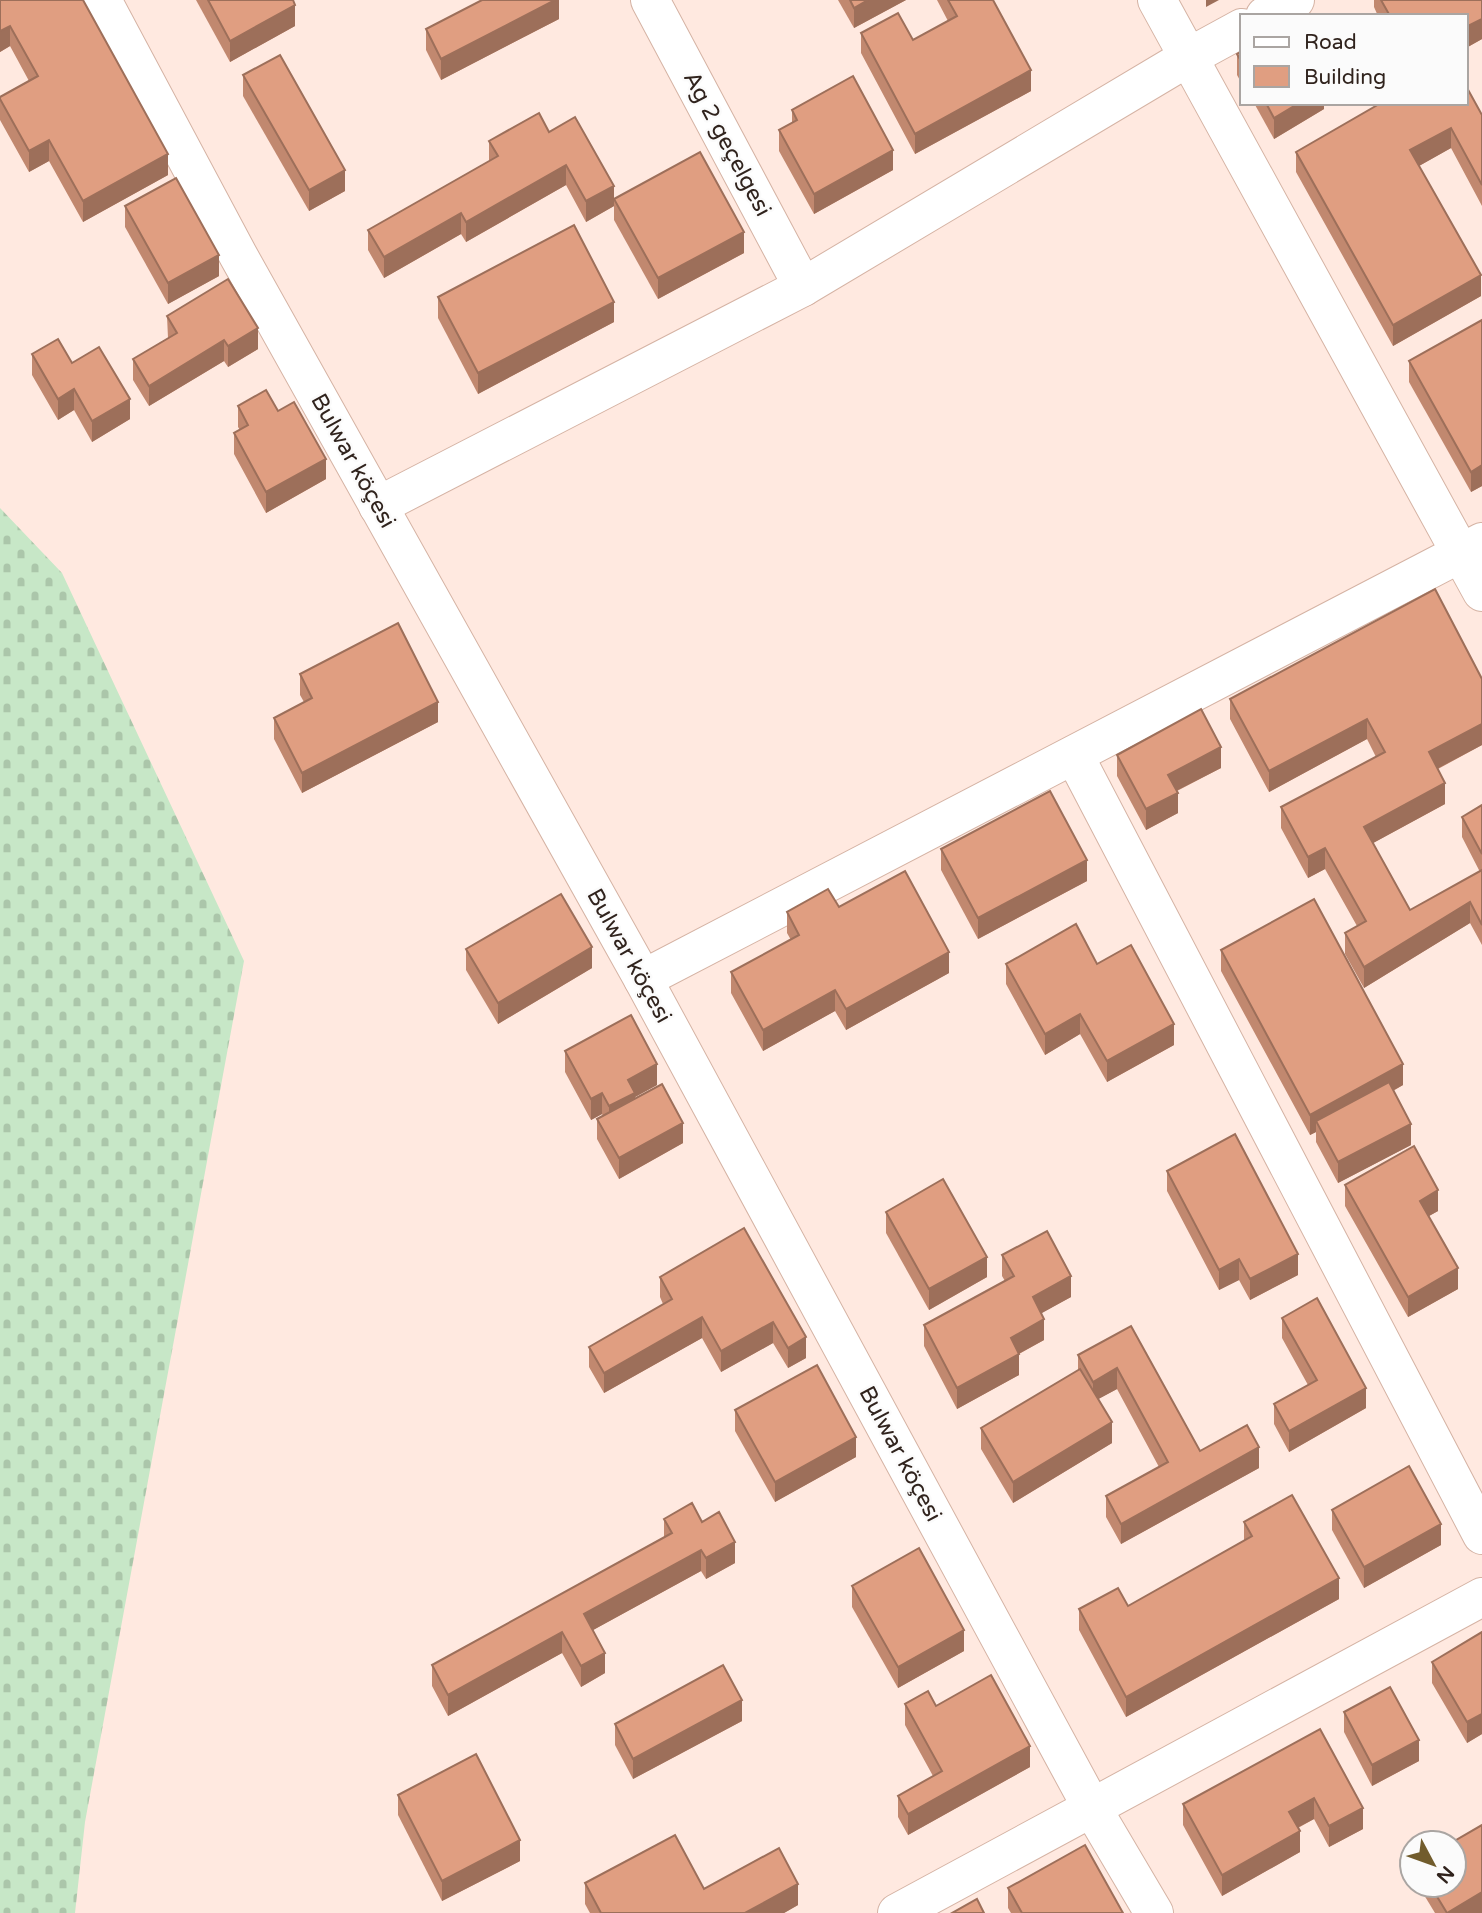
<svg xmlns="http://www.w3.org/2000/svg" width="1482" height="1913" viewBox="0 0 1482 1913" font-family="'Varela Round',sans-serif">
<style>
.cemetery{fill:url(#cemetery-stones)}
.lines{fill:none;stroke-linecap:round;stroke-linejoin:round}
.minor-casing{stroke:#d5b3a4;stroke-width:40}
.minor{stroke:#fff;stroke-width:38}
.wall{fill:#c1886f}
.shaded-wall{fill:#9d6f5a}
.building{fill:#e09e81;stroke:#9d6f5a;stroke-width:2}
.labels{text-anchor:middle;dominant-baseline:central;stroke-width:5;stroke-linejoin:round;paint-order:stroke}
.street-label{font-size:23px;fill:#30231d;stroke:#fbfbfb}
</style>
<defs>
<pattern id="cemetery-stones" width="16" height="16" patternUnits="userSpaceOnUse" patternTransform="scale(1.75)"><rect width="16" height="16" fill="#c7e7c7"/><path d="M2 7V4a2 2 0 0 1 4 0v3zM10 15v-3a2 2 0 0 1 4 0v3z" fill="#abc6aa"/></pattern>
</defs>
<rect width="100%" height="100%" fill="#ffe9e0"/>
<!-- cemetery -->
<path class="cemetery" d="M0 508 62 573 244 961 85 1822 75 1913H0Z"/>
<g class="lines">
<!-- minor casing -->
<g class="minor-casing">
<g id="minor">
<path d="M102 0 238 255 643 979 1092 1808 1154 1913"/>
<path d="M650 0 803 287"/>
<path d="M1157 0 1482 592"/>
<path d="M1265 16 1295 0"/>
<path d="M378 506 803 287 1187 58 1242 28"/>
<path d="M1074 755 1482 1535"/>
<path d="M643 979 1482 542"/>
<path d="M897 1913 1482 1597"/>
</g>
</g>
<!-- minor -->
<use href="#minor" class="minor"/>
</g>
<!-- wall -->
<g class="wall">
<path d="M0 0 168 175 83 222 49 161 29 172 0 120V97L29 81 10 46 0 52Z"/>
<path d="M196 0H293L295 26 230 62Z"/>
<path d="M559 0V19L441 80 426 50V29Z"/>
<path d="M838 0H906L854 28Z"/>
<path d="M937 0H993L1031 91 915 154 861 53V33L913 40 948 21Z"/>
<path d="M1374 0H1482V39L1466 48V16H1378L1374 7Z"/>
<path d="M1242 51V84L1237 75V54Z"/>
<path d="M243 75 345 191 309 211 243 96Z"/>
<path d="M1254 103H1324V109L1274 139Z"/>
<path d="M792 110 893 170 814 214 779 151V130L792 123Z"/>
<path d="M1482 115V206L1451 148 1419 166 1481 296 1393 346 1296 172V152Z"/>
<path d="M549 132 614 206 586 222 566 185 466 242 461 234 384 278 368 250V230L489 161V141Z"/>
<path d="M614 199 744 253 658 299 614 220Z"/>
<path d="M125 206 219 276 168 304 125 227Z"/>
<path d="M438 297 614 322 478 394 438 318Z"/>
<path d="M167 316 258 349 228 367 224 361 149 406 133 380V359L168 338Z"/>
<path d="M1482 320V486L1471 492 1409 382V361Z"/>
<path d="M32 354 72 363 130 419 92 442 74 410 58 420 32 375Z"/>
<path d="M238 406 278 411 326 479 266 513 234 454V433L240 430 238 427Z"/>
<path d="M1435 589 1482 745 1438 769 1445 804 1373 843 1410 910 1480 872 1462 837V817L1482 805V945L1470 923 1364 988 1345 954V933L1357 926 1325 869 1308 878 1281 828V807L1376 757 1367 739 1269 792 1230 719V699Z"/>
<path d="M300 674 438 722 302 793 274 739V718L304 702 300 695Z"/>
<path d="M1117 755 1221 768 1177 791 1178 813 1146 830 1117 776Z"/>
<path d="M941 849 1087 881 978 939 941 870Z"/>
<path d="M839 907 949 973 846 1030 835 1011 763 1051 731 993V972L791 940 787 933V912Z"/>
<path d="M466 949 592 968 498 1024 466 970Z"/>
<path d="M1221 950 1403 1085 1393 1091 1411 1145 1338 1183 1316 1142V1132L1310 1135 1221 971Z"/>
<path d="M1006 964H1097L1174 1045 1107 1082 1080 1034 1045 1055 1006 984Z"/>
<path d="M565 1051 657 1085 635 1097V1098L683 1143 619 1179 597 1139V1119L603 1116 602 1114 591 1120 565 1072Z"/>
<path d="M1167 1171 1298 1275 1250 1300 1239 1280 1219 1290 1167 1191Z"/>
<path d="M1345 1185 1438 1211 1429 1216 1458 1289 1408 1317 1345 1206Z"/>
<path d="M886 1212 987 1277 929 1310 886 1233Z"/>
<path d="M744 1228 806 1358 788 1368 773 1343 721 1372 702 1338 604 1393 589 1367V1347L663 1304 660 1297V1277Z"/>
<path d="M1002 1255 1071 1297 1041 1313 1044 1340 1019 1354V1375L957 1409 924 1346V1325L1005 1281 1002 1276Z"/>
<path d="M1282 1318 1366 1408 1289 1452 1274 1424V1404L1308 1385 1282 1338Z"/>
<path d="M1131 1326 1200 1451 1259 1468 1121 1544 1106 1517V1496L1159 1467 1117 1389 1098 1399 1112 1443 1013 1503 981 1449V1428L1078 1370V1355Z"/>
<path d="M735 1410 856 1457 775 1502 735 1431Z"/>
<path d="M1332 1510 1441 1545 1364 1588 1332 1530Z"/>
<path d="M664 1519 702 1522 735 1563 706 1579 701 1571 593 1630 605 1673 581 1687 562 1653 448 1716 432 1686V1665L664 1537Z"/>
<path d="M1244 1522 1339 1599 1126 1717 1079 1630V1609L1128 1606 1244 1541Z"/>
<path d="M852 1586 964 1651 898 1688 852 1607Z"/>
<path d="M1482 1632V1734L1467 1743 1432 1683V1662Z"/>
<path d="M905 1704 936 1706 1030 1767 908 1835 898 1817V1796L933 1776 905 1725Z"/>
<path d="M1344 1712 1419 1761 1372 1786 1344 1732Z"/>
<path d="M742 1721 633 1779 615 1745V1724Z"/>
<path d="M1320 1729 1363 1829 1329 1847 1314 1819 1298 1828 1300 1852 1222 1896 1183 1825V1804Z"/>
<path d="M398 1795 520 1861 442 1901 398 1815Z"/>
<path d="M585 1883 704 1889 798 1905 784 1913H590L585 1904Z"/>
<path d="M1418 1885H1454L1482 1913H1435Z"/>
<path d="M1008 1888 1123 1913H1011L1008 1908Z"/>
</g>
<!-- shaded-wall -->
<g class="shaded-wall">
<path d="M555 0H559V19L441 80V59Z"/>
<path d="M868 0H906L854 28V8Z"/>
<path d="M1206 0H1219L1206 7Z"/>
<path d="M295 5V26L230 62V41Z"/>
<path d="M1482 19V39L1466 48V27Z"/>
<path d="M10 26V46L0 52V31Z"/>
<path d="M1031 70V91L915 154V134Z"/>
<path d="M1299 103H1324V109L1274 139V118Z"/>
<path d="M1451 128V148L1410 171V150Z"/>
<path d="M49 140V161L29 172V151Z"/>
<path d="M893 150V170L814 214V194Z"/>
<path d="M168 154V175L83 222V201Z"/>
<path d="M566 165V185L466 242V222Z"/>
<path d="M345 170V191L309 211V190Z"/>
<path d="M614 186V206L586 222V201Z"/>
<path d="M461 213V234L384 278V257Z"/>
<path d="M744 232V253L658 299V278Z"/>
<path d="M219 255V276L168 304V283Z"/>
<path d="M1481 275V296L1393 346V325Z"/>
<path d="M614 302V322L478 394V373Z"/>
<path d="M258 328V349L228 367V346Z"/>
<path d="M224 340V361L149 406V386Z"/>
<path d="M74 389V410L58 420V399Z"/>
<path d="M130 399V419L92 442V421Z"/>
<path d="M326 459V479L266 513V492Z"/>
<path d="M1482 465V486L1471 492V472Z"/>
<path d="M438 702V722L302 793V773Z"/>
<path d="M1367 719V739L1269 792V771Z"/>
<path d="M1482 724V745L1429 773V752Z"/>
<path d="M1221 747V768L1168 795V775Z"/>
<path d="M1445 783V804L1364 848V827Z"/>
<path d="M1178 793V813L1146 830V809Z"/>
<path d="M1325 848V869L1308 878V857Z"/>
<path d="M1087 860V881L978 939V918Z"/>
<path d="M1470 902V923L1364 988V967Z"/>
<path d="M592 947V968L498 1024V1003Z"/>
<path d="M949 952V973L846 1030V1009Z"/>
<path d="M835 990V1011L763 1051V1030Z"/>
<path d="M1080 1014V1034L1045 1055V1034Z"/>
<path d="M1174 1024V1045L1107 1082V1061Z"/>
<path d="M657 1064V1085L635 1097V1113L609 1127V1106L628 1080Z"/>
<path d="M1403 1064V1085L1321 1130 1316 1121V1132L1310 1135V1115Z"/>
<path d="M602 1093V1114L591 1120V1099Z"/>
<path d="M683 1123V1143L619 1179V1158Z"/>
<path d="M1411 1124V1145L1338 1183V1162Z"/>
<path d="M1438 1190V1211L1420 1221V1201Z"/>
<path d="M1298 1254V1275L1250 1300V1279Z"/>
<path d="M987 1257V1277L929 1310V1289Z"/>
<path d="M1239 1259V1280L1219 1290V1270Z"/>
<path d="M1458 1268V1289L1408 1317V1297Z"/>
<path d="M1071 1276V1297L1033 1318V1297Z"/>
<path d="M702 1317V1338L604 1393V1373Z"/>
<path d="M1044 1319V1340L1011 1358 1019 1354V1375L957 1409V1388L1011 1338Z"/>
<path d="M773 1322V1343L721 1372V1351Z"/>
<path d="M806 1337V1358L788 1368V1348Z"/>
<path d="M1117 1368V1389L1093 1402V1382Z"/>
<path d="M1366 1388V1408L1289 1452V1431Z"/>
<path d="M1112 1422V1443L1013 1503V1482Z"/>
<path d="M856 1437V1457L775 1502V1482Z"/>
<path d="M1259 1447V1468L1121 1544V1524Z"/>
<path d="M1441 1524V1545L1364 1588V1567Z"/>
<path d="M735 1542V1563L706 1579V1558Z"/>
<path d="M701 1550V1571L584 1635V1614Z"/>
<path d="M1339 1578V1599L1126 1717V1697Z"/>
<path d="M964 1630V1651L898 1688V1667Z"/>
<path d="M562 1632V1653L448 1716V1695Z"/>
<path d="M605 1653V1673L581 1687V1666Z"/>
<path d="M742 1700V1721L633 1779V1759Z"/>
<path d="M1482 1714V1734L1467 1743V1722Z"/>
<path d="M1419 1740V1761L1372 1786V1765Z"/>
<path d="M1030 1746V1767L908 1835V1814Z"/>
<path d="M1314 1798V1819L1289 1832V1812Z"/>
<path d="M1363 1808V1829L1329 1847V1826Z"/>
<path d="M1300 1831V1852L1222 1896V1875Z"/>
<path d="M520 1840V1861L442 1901V1881Z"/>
<path d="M798 1884V1905L784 1913H745Z"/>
<path d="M1482 1892V1913H1447Z"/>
</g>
<!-- building -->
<g class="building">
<path d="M0 0H83L168 154 83 201 49 140 29 151 0 99V97L38 76 10 26 0 31Z"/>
<path d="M208 0H293L295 5 230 41Z"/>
<path d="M482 0H555L441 59 426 29Z"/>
<path d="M850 0H868L854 8Z"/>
<path d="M948 0H993L1031 70 915 134 861 33 898 13 913 40 957 16Z"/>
<path d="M1381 0H1482V19L1466 27V16H1390Z"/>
<path d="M1242 51V63L1237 54Z"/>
<path d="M280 55 345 170 309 190 243 75Z"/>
<path d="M853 76 893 150 814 194 779 130 797 120 792 110Z"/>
<path d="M1466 86 1482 115V185L1451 128 1410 150 1481 275 1393 325 1296 152 1381 103H1466Z"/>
<path d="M1266 103H1299L1274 118Z"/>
<path d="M539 113 549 132 575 117 614 186 586 201 566 165 466 222 461 213 384 257 368 230 498 156 489 141Z"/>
<path d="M700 152 744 232 658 278 614 199Z"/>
<path d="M176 178 219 255 168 283 125 206Z"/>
<path d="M574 225 614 302 478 373 438 297Z"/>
<path d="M228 279 258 328 228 346 224 340 149 386 133 359 177 333 167 316Z"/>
<path d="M1482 320V465L1471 472 1409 361Z"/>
<path d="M58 339 72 363 99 347 130 399 92 421 74 389 58 399 32 354Z"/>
<path d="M266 390 278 411 294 402 326 459 266 492 234 433 248 425 238 406Z"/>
<path d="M1435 589 1482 679V724L1429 752 1445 783 1364 827 1410 910 1482 870V925L1470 902 1364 967 1345 933 1366 921 1325 848 1308 857 1281 807 1385 752 1367 719 1269 771 1230 699Z"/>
<path d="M398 623 438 702 302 773 274 718 312 698 300 674Z"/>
<path d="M1201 709 1221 747 1168 775 1178 793 1146 809 1117 755Z"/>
<path d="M1050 791 1087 860 978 918 941 849Z"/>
<path d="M1482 805V854L1462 817Z"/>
<path d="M905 871 949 952 846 1009 835 990 763 1030 731 972 799 935 787 912 828 889 839 907Z"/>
<path d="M561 894 592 947 498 1003 466 949Z"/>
<path d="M1314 899 1403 1064 1310 1115 1221 950Z"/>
<path d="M1076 924 1097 964 1131 945 1174 1024 1107 1061 1080 1014 1045 1034 1006 964Z"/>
<path d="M631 1015 657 1064 628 1080 635 1093 609 1106 602 1093 591 1099 565 1051Z"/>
<path d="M1389 1082 1411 1124 1338 1162 1316 1121Z"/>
<path d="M662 1084 683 1123 619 1158 597 1119Z"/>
<path d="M1235 1134 1298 1254 1250 1279 1239 1259 1219 1270 1167 1171Z"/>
<path d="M1414 1146 1438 1190 1420 1201 1458 1268 1408 1297 1345 1185Z"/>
<path d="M943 1179 987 1257 929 1289 886 1212Z"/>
<path d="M744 1228 806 1337 788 1348 773 1322 721 1351 702 1317 604 1373 589 1347 672 1299 660 1277Z"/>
<path d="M1047 1231 1071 1276 1033 1297 1044 1319 1011 1338 1019 1354 957 1388 924 1325 1014 1276 1002 1255Z"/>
<path d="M1317 1298 1366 1388 1289 1431 1274 1404 1317 1380 1282 1318Z"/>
<path d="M1131 1326 1200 1451 1247 1425 1259 1447 1121 1524 1106 1496 1168 1462 1117 1368 1093 1382 1078 1355Z"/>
<path d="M817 1365 856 1437 775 1482 735 1410Z"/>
<path d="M1080 1369 1112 1422 1013 1482 981 1428Z"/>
<path d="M1409 1466 1441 1524 1364 1567 1332 1510Z"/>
<path d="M1292 1495 1339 1578 1126 1697 1079 1609 1118 1588 1128 1606 1252 1536 1244 1522Z"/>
<path d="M692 1503 702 1522 719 1512 735 1542 706 1558 701 1550 584 1614 605 1653 581 1666 562 1632 448 1695 432 1665 672 1533 664 1519Z"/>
<path d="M919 1548 964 1630 898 1667 852 1586Z"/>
<path d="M1482 1632V1714L1467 1722 1432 1662Z"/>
<path d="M723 1665 742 1700 633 1759 615 1724Z"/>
<path d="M991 1675 1030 1746 908 1814 898 1796 942 1771 905 1704 928 1691 936 1706Z"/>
<path d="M1390 1687 1419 1740 1372 1765 1344 1712Z"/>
<path d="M1320 1729 1363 1808 1329 1826 1314 1798 1289 1812 1300 1831 1222 1875 1183 1804Z"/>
<path d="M476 1754 520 1840 442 1881 398 1795Z"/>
<path d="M1482 1825V1892L1447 1913 1430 1885H1454V1843H1451Z"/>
<path d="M675 1835 704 1889 779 1848 798 1884 745 1913H601L585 1883Z"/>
<path d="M1085 1845 1123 1913H1022L1008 1888Z"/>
<path d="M977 1899 984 1913H952Z"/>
</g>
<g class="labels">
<!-- street labels -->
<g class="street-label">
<text transform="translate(727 144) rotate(62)">Ag 2 geçelgesi</text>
<text transform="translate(353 461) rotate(61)">Bulwar köçesi</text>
<text transform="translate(629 956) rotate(61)">Bulwar köçesi</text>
<text transform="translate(900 1454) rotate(62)">Bulwar köçesi</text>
</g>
</g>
<!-- legend -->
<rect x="1240" y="14" width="228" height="91" fill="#fbfbfb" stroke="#aaa5a2" stroke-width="2"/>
<rect x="1254" y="37" width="35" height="10" fill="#ffffff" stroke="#aaa5a2" stroke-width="2"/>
<text x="1304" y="49" font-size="21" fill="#30231d">Road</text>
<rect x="1254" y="66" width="35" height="21" fill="#e09e81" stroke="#aaa5a2" stroke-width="2"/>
<text x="1304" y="84" font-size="21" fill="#30231d">Building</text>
<!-- north arrow -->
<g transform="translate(1433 1864) rotate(131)"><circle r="33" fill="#fbfbfb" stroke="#aaa5a2" stroke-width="2"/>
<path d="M0-5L12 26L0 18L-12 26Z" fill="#715c2c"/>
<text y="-10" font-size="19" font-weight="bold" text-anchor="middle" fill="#30231d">N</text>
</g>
</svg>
